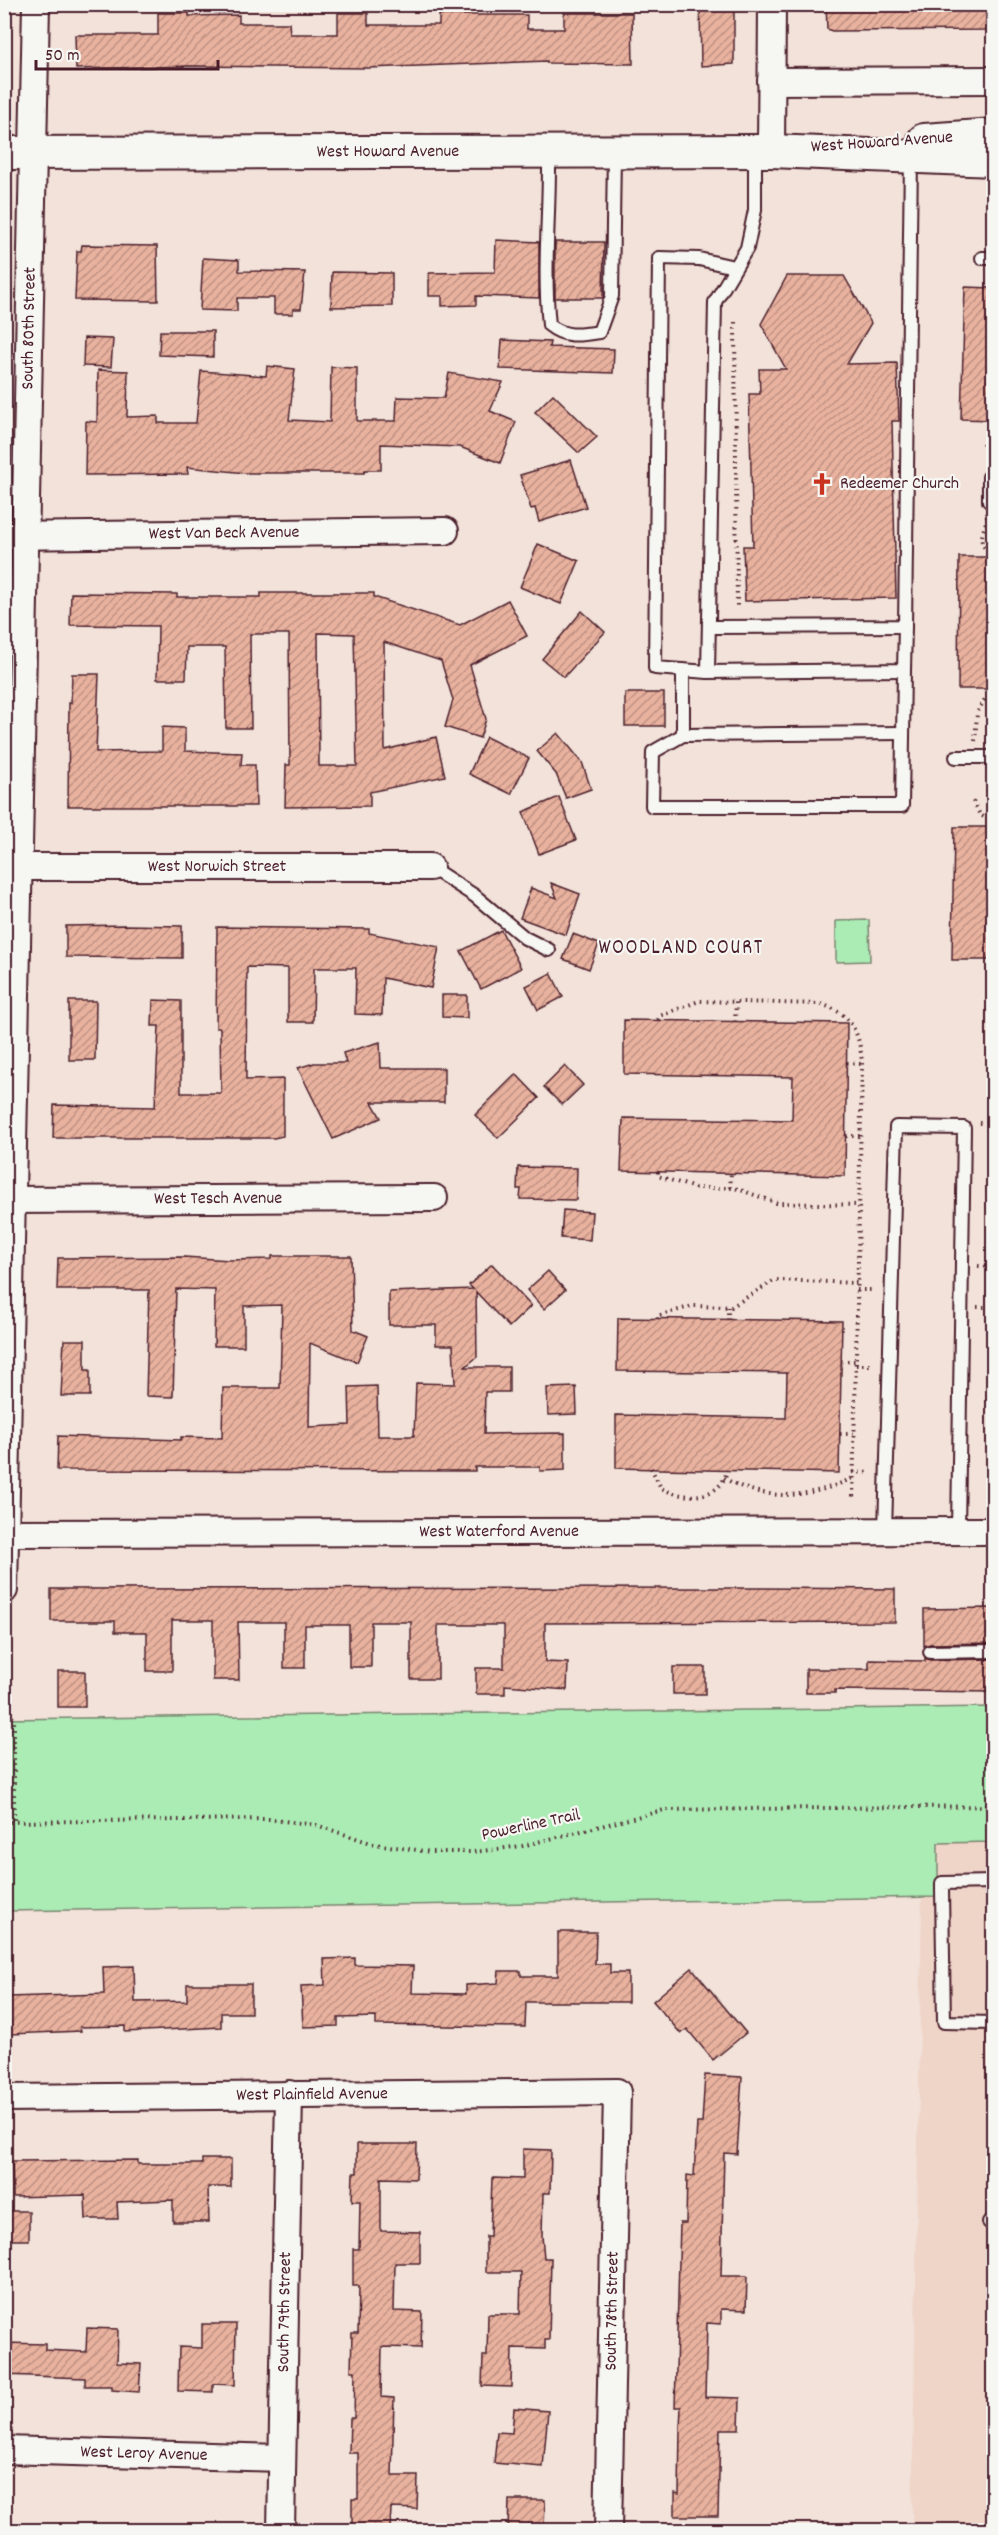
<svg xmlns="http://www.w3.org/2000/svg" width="998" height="2535" viewBox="0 0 998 2535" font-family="Dekko,sans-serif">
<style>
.built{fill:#efd4c8}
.green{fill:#abebb4;stroke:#7a8570;stroke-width:1.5}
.building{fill:url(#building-hatch);stroke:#4a1f2b;stroke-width:1.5;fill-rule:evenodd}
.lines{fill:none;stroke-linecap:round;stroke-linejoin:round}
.service-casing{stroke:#4a1f2b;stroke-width:16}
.minor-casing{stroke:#4a1f2b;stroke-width:30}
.tertiary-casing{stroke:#4a1f2b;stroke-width:36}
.path{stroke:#4a1f2b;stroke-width:4;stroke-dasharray:1.5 4.5;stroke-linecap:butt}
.service{stroke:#f6f6f2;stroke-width:12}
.minor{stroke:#f6f6f2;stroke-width:26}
.tertiary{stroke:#f6f6f2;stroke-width:32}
.labels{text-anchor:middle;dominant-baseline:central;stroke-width:4.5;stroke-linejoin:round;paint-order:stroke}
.street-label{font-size:18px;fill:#4a1f2b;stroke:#f6f6f2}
.poi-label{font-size:18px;fill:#4a1f2b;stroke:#f6f6f2;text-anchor:start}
.quarter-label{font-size:21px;letter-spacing:1.5px;fill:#4a1f2b;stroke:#f6f6f2}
</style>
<defs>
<pattern id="building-hatch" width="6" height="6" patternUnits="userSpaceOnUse" patternTransform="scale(1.5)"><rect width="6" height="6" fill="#e9b29f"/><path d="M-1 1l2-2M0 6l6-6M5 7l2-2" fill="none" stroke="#bf9082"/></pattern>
</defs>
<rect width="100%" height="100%" fill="#f2e2d9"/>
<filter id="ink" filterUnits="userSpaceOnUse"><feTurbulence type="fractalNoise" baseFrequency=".0167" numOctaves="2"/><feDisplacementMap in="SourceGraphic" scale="12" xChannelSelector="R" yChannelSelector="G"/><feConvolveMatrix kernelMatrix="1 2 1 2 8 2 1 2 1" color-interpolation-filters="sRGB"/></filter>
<g filter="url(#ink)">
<!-- built -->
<path class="built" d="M993 1842V2530H912L922 1897H938V1843Z"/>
<!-- green -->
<g class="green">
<path d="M869 920 870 961 836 962V921Z"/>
<path d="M993 1707V1842L938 1843V1897L5 1911 4 1719Z"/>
</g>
<!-- building -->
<g class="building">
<path d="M826 4H993V30L832 31 827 29Z"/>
<path d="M734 9V64L701 66 700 10Z"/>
<path d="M158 13H189V16L239 15V23H289L290 34H338V13H368V25H439V15H527V29H564V13H632L633 64 547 63V61L368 68 190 66 76 69 75 35H158Z"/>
<path d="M496 240 539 242V298L476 296V305L442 306V296H429V273L495 272Z"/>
<path d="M555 242H604L603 298H555Z"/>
<path d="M82 245 157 246 158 301 75 300 77 251H81Z"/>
<path d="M203 258 239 260V271L305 272 301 309H293V314H274V298H237V311L200 310Z"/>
<path d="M332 272 392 273V306L331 307Z"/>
<path d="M787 276H844L871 323 847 364 897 363 899 421H892L896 598 745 601 743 546H753L749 394H760L759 369H786L761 324Z"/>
<path d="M965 287 993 288V420L961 419Z"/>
<path d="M160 331H213V357L159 355Z"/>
<path d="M84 338 113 339 111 367 83 366Z"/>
<path d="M502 340 550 342 549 347 614 349 613 373 500 369Z"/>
<path d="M267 366 295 369 289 420 330 422 331 367 357 368V421H396L397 397 444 398 449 373 503 382 490 411 516 422 500 463 460 447 381 444V470H365L364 473H246L187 467 188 474 85 475 86 421 97 422 98 370 128 371 127 417 158 416V423H196L201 371 266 376Z"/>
<path d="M553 394 597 437 579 453 535 412Z"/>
<path d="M571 460 586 507 539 522 535 508 531 509 520 475Z"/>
<path d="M538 544 579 561 561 604 520 587Z"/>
<path d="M959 557H993V689H958Z"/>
<path d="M71 593 177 594V597H261V593H374V597L460 625 508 600 527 636 470 665 486 719 480 738 445 727 453 700 441 661 384 642 385 750 436 737 445 776 370 792V806L285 807 286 765H290L289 634H250L251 728H226L225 647H187L186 679H157L158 626 70 625ZM318 633 354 634 357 766H319Z"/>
<path d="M582 611 605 632 564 677 542 659Z"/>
<path d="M72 674H99L96 752 162 751V727L185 728V751L242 753 241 765H255L256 806H68L69 703H71Z"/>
<rect x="625" y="693" width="39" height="33"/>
<path d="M558 733 582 762 591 789 566 798 556 774 537 751Z"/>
<path d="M486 737 529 758 511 794 469 774Z"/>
<path d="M559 797 576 840 539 854 523 812Z"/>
<path d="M954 827H993V960H952Z"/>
<path d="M551 883 580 894 566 935 520 918 531 888 557 898Z"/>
<path d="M124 925 182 926V958L66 957V926Z"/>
<path d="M217 927 369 929V933L439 947 431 988 383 978 382 1015 355 1014 356 968H314L313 1022H288V968L247 967 246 1080 283 1079V1136L274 1138H53L54 1105 155 1107 159 1026H152L153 1000 181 1001V1093H221L220 1028H216Z"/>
<path d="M501 930 521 968 481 989 461 951Z"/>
<path d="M573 934 599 944 589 969 563 959Z"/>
<path d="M551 973 563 997 538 1010 526 986Z"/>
<path d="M442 995H467V1018L442 1017Z"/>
<path d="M69 1001H96L95 1060H69Z"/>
<path d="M624 1020 847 1023 845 1176 621 1171 623 1118 792 1120 793 1077 624 1074Z"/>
<path d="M380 1042 381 1068H444V1102H372L381 1118 333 1139 298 1068 314 1063H346L343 1053Z"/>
<path d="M565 1066 583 1085 562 1105 544 1087Z"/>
<path d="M516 1074 539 1098 498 1138 475 1115Z"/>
<path d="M518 1167 577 1168 576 1200 520 1199 521 1189H517Z"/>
<path d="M563 1210 592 1212 590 1240 561 1238Z"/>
<path d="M272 1256H351L353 1330 368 1336 357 1362 310 1343 309 1427 350 1425 349 1387 377 1386 378 1436H414L416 1383 455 1384 453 1345H436V1325H389V1292L473 1289 469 1285 492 1264 531 1306 509 1327 476 1292 477 1357 465 1367H509V1392H485L484 1434 565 1433V1470L540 1471V1467H475V1471L57 1470 58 1436 181 1440V1437L222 1438 223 1388H280L282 1305 244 1306V1346H214L215 1290 176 1289 173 1397 146 1396 149 1290H57L58 1258 184 1257 230 1260 272 1259Z"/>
<path d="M548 1271 565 1290 544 1309 527 1290Z"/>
<path d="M618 1318 842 1321 839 1473 616 1468V1415L786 1418 787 1373 617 1371Z"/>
<path d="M64 1340H85V1370H90V1396H61Z"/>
<path d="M576 1387 577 1414 548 1415 547 1388Z"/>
<path d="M761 1588 895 1589V1622L545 1623V1662L568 1663 567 1690 505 1685V1694H476V1668H504V1625H438V1679H411V1622H371V1667H349V1625H305V1668H284V1622H238L239 1680H213V1620H172V1671H147V1632H115V1621H51V1589Z"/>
<path d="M993 1608V1643L930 1644 924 1646V1609Z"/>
<path d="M925 1658 930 1660 993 1659V1692L835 1690V1693H806V1669H869V1660L925 1661Z"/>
<rect x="673" y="1667" width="32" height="27"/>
<rect x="58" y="1671" width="27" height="36"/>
<path d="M558 1932H596L595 1964H610V1973H628V2002H526L525 2027 376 2025V2017L338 2018V2026L303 2027 301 1986 325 1985 324 1959 355 1958V1965L413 1966 412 1993 466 1994V1985L498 1983 499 1971H521V1976H558Z"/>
<path d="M134 1966 135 2002 187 2001V1984H251V2013H221V2027L125 2032V2026L80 2027 81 2031 10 2034 8 1997 104 1994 103 1967Z"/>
<path d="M692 1968 746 2033 713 2060 687 2029 681 2034 653 2001Z"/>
<path d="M705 2075 742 2077 737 2154 724 2153 721 2276H747L746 2310 721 2309V2324L707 2323 705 2397 740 2398 739 2429H720L718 2516H675V2493L679 2494 680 2429 681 2407H675L680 2223H686L687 2175 694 2176 697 2123H702Z"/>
<path d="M357 2144H417L416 2179 381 2178V2231L420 2232V2263H395L394 2311 422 2312 421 2348 382 2347 381 2397 394 2398 392 2476H418L417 2509 391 2508 390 2530H352V2499H358V2453H349L350 2418H354L355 2371H351L352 2333H358L359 2286H353V2249H359L360 2201H352L353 2173H357Z"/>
<path d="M523 2149 551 2150 550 2193H543L542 2236 544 2258H551L549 2340H545V2349L512 2348 511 2387 482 2386 483 2356H487L488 2314H520L521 2272H486V2236H490L492 2178 523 2179Z"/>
<path d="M202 2159H231V2187H208L209 2222H173V2200L117 2202 118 2219H86L85 2195 13 2197 12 2161 138 2160V2164H202Z"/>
<rect x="4" y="2211" width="25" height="29"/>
<path d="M202 2324H236L235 2385 213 2384V2392L178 2391 179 2347 202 2348Z"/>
<path d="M87 2328 118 2329 117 2363 141 2364 139 2392 112 2390V2386H85V2378L4 2375V2343L45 2344V2350L86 2352Z"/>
<path d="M514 2408 548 2411 543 2467 494 2463 497 2432 512 2433Z"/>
<path d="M509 2500H545L544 2530H508Z"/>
</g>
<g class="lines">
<!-- service casing -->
<g class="service-casing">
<g id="service">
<path d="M549 152C550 210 543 268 549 325 565 338 580 335 599 332L612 296 614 153"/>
<path d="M982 258H994"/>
<path d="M734 267 699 259 659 258 655 668 708 672 904 670 905 626"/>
<path d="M994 477H989V501L994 502"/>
<path d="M710 627 905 626 911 158"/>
<path d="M683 670V735L653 752 652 806H902L904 670"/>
<path d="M708 672 715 302 747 248 755 210V152"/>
<path d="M683 735 903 733"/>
<path d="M956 757H994"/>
<path d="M430 867 475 896 525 938 549 950"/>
<path d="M885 1532 896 1127 964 1128 958 1531"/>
<path d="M930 1652 994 1651"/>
<path d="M994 1882 942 1883V1890L944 2022 994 2023"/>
<path d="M989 2222 994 2226"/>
</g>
</g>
<!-- minor casing -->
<g class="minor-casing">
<g id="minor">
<path d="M771 81 994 80"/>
<path d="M771 151 772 4"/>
<path id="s1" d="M4 536 445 531"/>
<path id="s2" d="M4 867H430"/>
<path id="s3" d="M4 1200 434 1198"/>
<path id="s4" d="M4 1533 994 1531"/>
<path id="s5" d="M4 1590 36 4"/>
<path id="s6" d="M4 2098 617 2092 608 2530"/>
<path id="s7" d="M4 2450 282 2458"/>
<path id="s8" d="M281 2530 289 2094"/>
</g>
</g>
<!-- tertiary casing -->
<g class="tertiary-casing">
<g id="tertiary">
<path d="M924 140 994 135"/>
<path id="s9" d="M4 153 771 151 994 160"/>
</g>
</g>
<!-- path -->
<g class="path">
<path d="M735 322 737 609"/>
<path d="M983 446 990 430 994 427"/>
<path d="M987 517C985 531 973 546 994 553"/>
<path d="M975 741 977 713 985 699 994 696"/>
<path d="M973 801 980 815 994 822"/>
<path d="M993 960 994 971"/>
<path d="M658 1020 660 1016 699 1001 820 1004C852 1013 860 1033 862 1064L853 1501"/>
<path d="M735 1022 736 1001"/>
<path d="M847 1063 862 1064"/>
<path d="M979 1123 994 1124"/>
<path d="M846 1136H860"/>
<path d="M658 1172V1176L695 1188H735L777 1203 859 1205"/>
<path d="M730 1188 731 1173"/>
<path d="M978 1266 994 1267"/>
<path d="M857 1290H874"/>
<path d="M977 1307H994"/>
<path d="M657 1319V1316L693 1306 731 1307 775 1280 857 1283"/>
<path d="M728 1320V1307"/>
<path d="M841 1361H855"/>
<path d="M856 1365H873"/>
<path d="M840 1434H854"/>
<path d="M651 1468 661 1488C683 1500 721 1501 727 1470"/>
<path d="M853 1472 870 1473"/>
<path d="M724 1478C766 1503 810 1498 853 1478"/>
<path d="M4 1708 14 1719V1821"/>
<path d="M4 1822 268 1819 316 1825 374 1844 431 1852H474L522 1846 664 1810 994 1806"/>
</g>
<!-- service -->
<use href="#service" class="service"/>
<!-- minor -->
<use href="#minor" class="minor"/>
<!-- tertiary -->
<use href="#tertiary" class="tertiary"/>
</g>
</g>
<!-- icons -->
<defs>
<g id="church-bare" transform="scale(1.8)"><path d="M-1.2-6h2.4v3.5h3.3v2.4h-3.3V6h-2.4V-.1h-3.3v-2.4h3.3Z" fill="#c8321e" stroke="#f6f6f2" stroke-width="2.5" paint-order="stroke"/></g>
</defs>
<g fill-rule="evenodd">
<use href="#church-bare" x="822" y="484"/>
</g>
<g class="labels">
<!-- street labels -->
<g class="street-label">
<text transform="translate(882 143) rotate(-4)">West Howard Avenue</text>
<text stroke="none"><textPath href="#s9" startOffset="384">West Howard Avenue</textPath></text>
<text stroke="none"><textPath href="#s5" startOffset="1262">South 80th Street</textPath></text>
<text stroke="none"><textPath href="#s1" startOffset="220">West Van Beck Avenue</textPath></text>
<text stroke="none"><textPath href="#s2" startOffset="213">West Norwich Street</textPath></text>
<text stroke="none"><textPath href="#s3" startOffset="214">West Tesch Avenue</textPath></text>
<text stroke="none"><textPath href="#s4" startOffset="495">West Waterford Avenue</textPath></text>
<text transform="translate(531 1826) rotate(-12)">Powerline Trail</text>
<text stroke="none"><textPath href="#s6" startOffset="308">West Plainfield Avenue</textPath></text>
<text transform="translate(613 2311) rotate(-89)">South 78th Street</text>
<text stroke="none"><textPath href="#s8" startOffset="218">South 79th Street</textPath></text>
<text stroke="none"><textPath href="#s7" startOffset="140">West Leroy Avenue</textPath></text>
</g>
<!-- poi labels -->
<g class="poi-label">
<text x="840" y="484">Redeemer Church</text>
</g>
<!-- quarter labels -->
<g class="quarter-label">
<text x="681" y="949">WOODLAND COURT</text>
</g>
</g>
<!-- margin -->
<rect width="998" height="2535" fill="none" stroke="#f6f6f2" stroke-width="24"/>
<rect x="12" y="12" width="974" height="2511" fill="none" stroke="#4a1f2b" stroke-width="2" filter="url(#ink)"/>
<!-- scale -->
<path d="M36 60v9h182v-9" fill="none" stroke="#4a1f2b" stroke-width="3"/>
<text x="45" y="60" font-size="18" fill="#4a1f2b" stroke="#f6f6f2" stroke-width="4.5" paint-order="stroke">50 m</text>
</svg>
